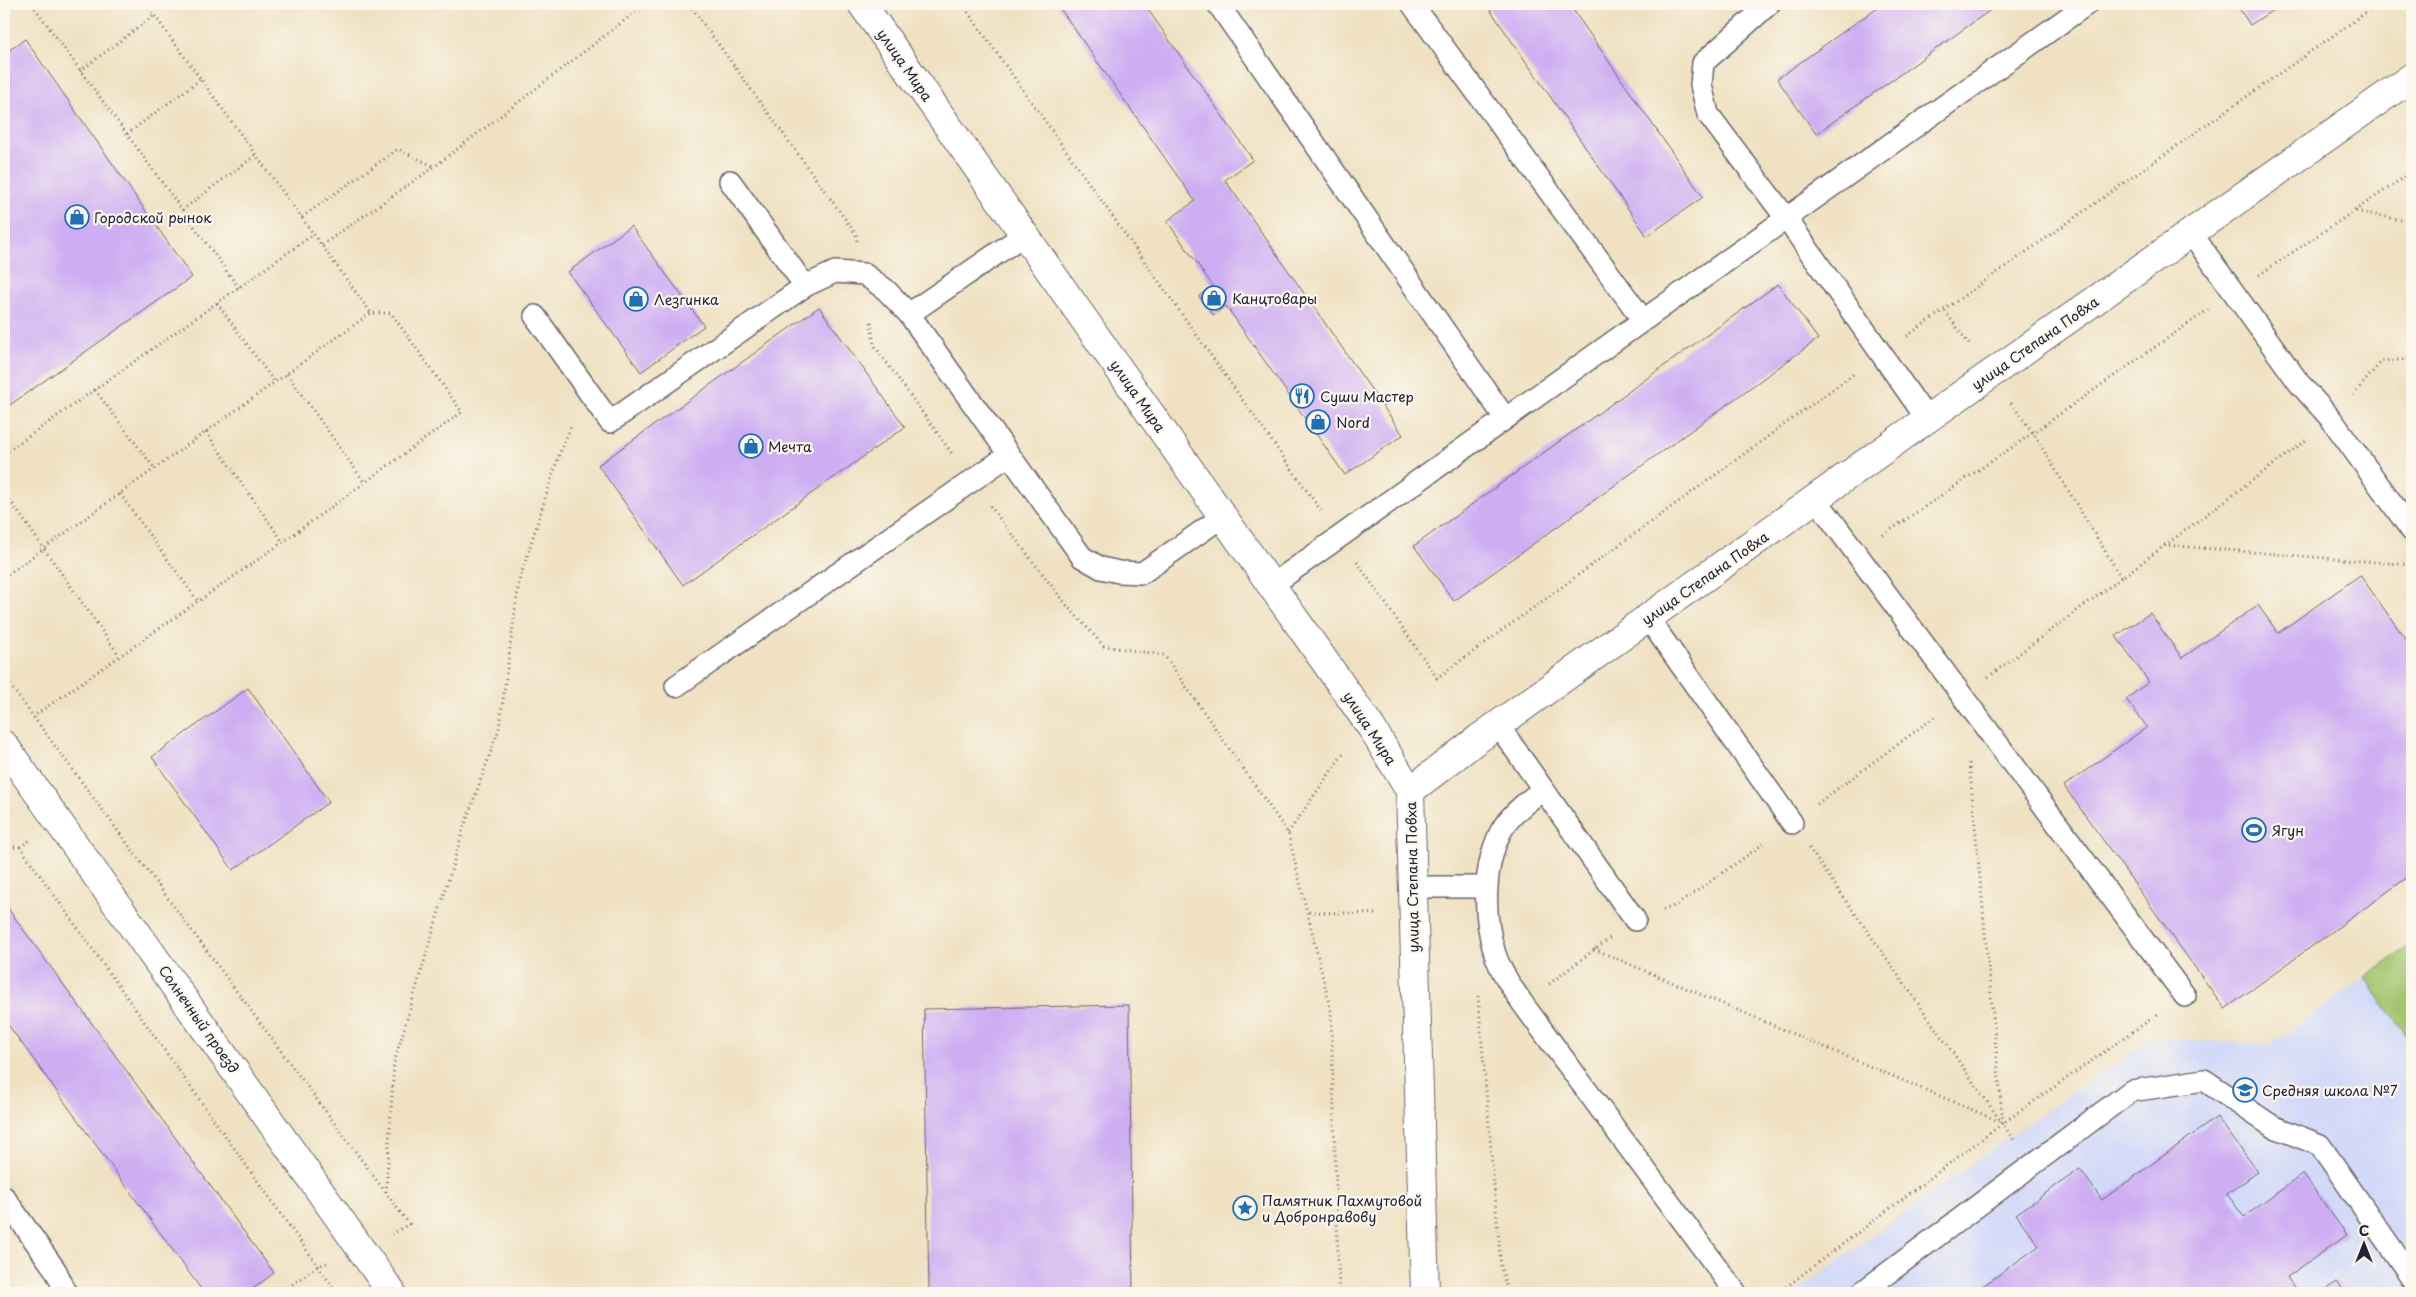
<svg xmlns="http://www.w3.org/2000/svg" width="2416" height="1297" viewBox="0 0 2416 1297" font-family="'Playpen Sans',sans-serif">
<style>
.built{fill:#d2d9f9}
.green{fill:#a3c56e;stroke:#627454}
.building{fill:#ceaef3}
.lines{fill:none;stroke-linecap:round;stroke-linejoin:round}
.service-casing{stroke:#6a656a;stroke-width:24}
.tertiary-casing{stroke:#6a656a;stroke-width:30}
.path{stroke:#6a656a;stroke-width:3;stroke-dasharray:1 4;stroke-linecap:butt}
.service{stroke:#fff;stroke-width:21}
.tertiary{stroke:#fff;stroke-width:28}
.labels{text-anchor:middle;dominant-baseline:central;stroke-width:4.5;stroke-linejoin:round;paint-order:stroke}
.street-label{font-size:14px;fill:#22223b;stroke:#fbf7ec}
.poi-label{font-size:14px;fill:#22223b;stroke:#fbf7ec;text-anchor:start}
</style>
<rect width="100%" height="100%" fill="#fbf7ec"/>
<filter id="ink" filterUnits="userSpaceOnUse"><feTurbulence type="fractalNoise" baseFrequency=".02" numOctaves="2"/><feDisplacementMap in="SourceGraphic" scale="10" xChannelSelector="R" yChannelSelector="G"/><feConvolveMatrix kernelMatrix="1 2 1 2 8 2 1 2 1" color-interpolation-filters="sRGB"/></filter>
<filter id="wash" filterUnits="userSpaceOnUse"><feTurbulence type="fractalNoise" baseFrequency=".0096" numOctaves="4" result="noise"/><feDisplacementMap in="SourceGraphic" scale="20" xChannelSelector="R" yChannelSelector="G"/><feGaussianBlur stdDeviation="1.12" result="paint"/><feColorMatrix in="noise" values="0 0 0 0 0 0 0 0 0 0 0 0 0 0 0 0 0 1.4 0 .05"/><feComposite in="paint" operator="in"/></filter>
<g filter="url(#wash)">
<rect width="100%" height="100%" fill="#efe1c2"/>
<!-- built -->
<path class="built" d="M2412 944V1293H1794L2011 1135 2153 1038 2271 1044Z"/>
<!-- green -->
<path class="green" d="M2412 944V1043L2365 978Z"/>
<g id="blocks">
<!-- building -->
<g class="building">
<path d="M1057 4H1144L1253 160 1225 180 1403 435 1345 475 1226 306 1213 315 1199 296 1213 286 1167 221 1195 201Z"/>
<path d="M1486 4H1569L1703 197 1647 236Z"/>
<path d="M1882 4H1999L1816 134 1777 79Z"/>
<path d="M2236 4H2282L2250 25Z"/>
<path d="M25 39 192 277 4 409V54Z"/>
<path d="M631 226 704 326 641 372 568 272Z"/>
<path d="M1778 284 1818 339 1454 601 1414 546Z"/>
<path d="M819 307 905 427 683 585 598 465Z"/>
<path d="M2360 575 2412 648V874L2225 1009 2064 786 2147 727 2126 699 2149 682 2116 636 2150 613 2182 658 2258 605 2278 633Z"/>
<path d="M248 688 329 802 233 870 152 757Z"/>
<path d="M4 903 274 1273 247 1293H204L4 1019Z"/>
<path d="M1129 1005 1133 1293H929L924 1009Z"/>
<path d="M2217 1117 2258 1172 2227 1194 2244 1217 2303 1174 2347 1235 2287 1277 2298 1293H1973L2039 1246 2016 1214 2080 1169 2102 1200Z"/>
<path d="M2337 1282 2345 1293H2321Z"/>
</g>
</g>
</g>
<g filter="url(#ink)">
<use href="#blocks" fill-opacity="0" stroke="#6a656a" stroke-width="1"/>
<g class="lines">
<!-- service casing -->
<g class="service-casing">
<g id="service">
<path d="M1218 4 1505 418"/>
<path d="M1412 4 1643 320"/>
<path d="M1769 4 1703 63 1701 85 1708 114 1786 218 1927 419"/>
<path d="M730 181 805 286"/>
<path d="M2191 233 2299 383 2332 420 2412 531"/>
<path d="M909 314 1025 234"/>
<path d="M535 316 610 422 805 286 835 272 864 274 886 290 909 314 1082 557 1101 568 1119 572 1142 573 1222 517"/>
<path d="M1816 499 2185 996"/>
<path d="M1272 585 2087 4"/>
<path d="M1648 618 1792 823"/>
<path d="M676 686 1009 455"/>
<path d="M1498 725 1635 920"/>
<path d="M1543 790C1527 801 1509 815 1500 833 1483 869 1483 916 1495 954 1501 972 1512 988 1523 1004L1736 1293"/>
<path d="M1411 887H1486"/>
<path d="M4 1197 56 1271 66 1293"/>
<path d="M1861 1293 2131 1091 2204 1080 2272 1126 2320 1145 2412 1278"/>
</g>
</g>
<!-- tertiary casing -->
<g class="tertiary-casing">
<g id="tertiary">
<path d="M862 4 1371 727 1410 791 1425 1293"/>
<path d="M4 745 392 1293"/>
<path d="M1410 791 1478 739 1927 419 2412 77"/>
</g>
</g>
<!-- path -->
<g class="path">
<path d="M32 4 239 288"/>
<path d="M146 4 371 313"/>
<path d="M689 4 856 234 857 241"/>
<path d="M962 4 1322 512"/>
<path d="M80 71 155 15"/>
<path d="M127 134 201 79"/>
<path d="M182 210 256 155"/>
<path d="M2356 211 2412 222"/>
<path d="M302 217 398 149 433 166"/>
<path d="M322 245 434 167 646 4"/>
<path d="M2259 275 2412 172"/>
<path d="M217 303 275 383"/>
<path d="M1945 311 1971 347"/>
<path d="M871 322 874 345 953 455"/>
<path d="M1907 336 2378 4"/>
<path d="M287 374 365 483"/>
<path d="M95 390 155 469"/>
<path d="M2353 395 2382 361 2412 359"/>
<path d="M2011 403 2033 433 2121 577"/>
<path d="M206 432 283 542"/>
<path d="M4 454 314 234"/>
<path d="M4 492 119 655"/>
<path d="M120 494 197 600"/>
<path d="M990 506 1068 607 1104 646 1164 655 1288 833 1331 1011 1339 1293"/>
<path d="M1883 535 2033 433 2209 309"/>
<path d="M2164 545 2412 565"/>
<path d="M1357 562 1437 678 1855 373"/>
<path d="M4 577 371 313H391L462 412 283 542 34 716"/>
<path d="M4 677 409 1224 392 1234"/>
<path d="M1988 677 2308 439"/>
<path d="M1817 804 1937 715"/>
<path d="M1288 833 1345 751"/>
<path d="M4 847H20L337 1293"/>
<path d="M20 847 30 840"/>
<path d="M1809 848 2014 1140"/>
<path d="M1663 910 1677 905 1766 842"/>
<path d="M1309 912 1376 914"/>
<path d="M1594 949 2003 1123 1969 761"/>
<path d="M1549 984 1610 938"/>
<path d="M1478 996 1501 1267 1508 1293"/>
<path d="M386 1192 394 1063 464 827 499 729 519 581 559 455 572 424"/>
<path d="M280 1293 318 1266 327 1263"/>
<path d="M1778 1293 2003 1123 2158 1014"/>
</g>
<!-- service -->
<use href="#service" class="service"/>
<!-- tertiary -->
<use href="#tertiary" class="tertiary"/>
</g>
</g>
<!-- icons -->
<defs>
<g id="shop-ring" transform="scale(1.25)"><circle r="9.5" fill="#fbf7ec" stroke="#1f6fb2" stroke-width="1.5"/><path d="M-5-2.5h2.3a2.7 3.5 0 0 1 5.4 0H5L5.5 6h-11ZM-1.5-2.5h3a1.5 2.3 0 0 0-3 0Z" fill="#1f6fb2"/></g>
<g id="restaurant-ring" transform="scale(1.25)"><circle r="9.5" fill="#fbf7ec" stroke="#1f6fb2" stroke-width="1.5"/><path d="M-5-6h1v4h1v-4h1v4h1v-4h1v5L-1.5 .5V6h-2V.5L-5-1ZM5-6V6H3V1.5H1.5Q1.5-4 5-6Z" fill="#1f6fb2"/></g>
<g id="stadium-ring" transform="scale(1.25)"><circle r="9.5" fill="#fbf7ec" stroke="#1f6fb2" stroke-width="1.5"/><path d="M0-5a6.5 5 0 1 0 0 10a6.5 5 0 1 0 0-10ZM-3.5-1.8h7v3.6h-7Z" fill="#1f6fb2"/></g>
<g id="school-ring" transform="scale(1.25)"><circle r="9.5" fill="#fbf7ec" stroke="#1f6fb2" stroke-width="1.5"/><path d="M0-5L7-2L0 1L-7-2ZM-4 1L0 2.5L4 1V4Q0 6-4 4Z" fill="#1f6fb2"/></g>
<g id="sight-ring" transform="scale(1.25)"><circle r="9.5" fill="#fbf7ec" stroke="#1f6fb2" stroke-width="1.5"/><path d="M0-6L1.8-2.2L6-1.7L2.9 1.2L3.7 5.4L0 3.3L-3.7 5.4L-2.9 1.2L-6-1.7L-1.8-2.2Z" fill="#1f6fb2"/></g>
</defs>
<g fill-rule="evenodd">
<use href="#shop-ring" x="77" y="217"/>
<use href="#shop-ring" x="1214" y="298"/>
<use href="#shop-ring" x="636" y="299"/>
<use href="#restaurant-ring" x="1302" y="396"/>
<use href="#shop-ring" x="1318" y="422"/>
<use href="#shop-ring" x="751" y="446"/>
<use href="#stadium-ring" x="2254" y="830"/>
<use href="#school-ring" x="2245" y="1090"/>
<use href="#sight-ring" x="1245" y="1208"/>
</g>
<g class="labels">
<!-- street labels -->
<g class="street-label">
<text transform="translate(905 65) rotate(55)">улица Мира</text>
<text transform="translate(2035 343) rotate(-35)">улица Степана Повха</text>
<text transform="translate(1138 396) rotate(55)">улица Мира</text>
<text transform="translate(1705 578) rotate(-35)">улица Степана Повха</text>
<text transform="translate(1370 728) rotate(57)">улица Мира</text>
<text transform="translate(1412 877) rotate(-91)">улица Степана Повха</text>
<text transform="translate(199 1019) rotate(55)">Солнечный проезд</text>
</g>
<!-- poi labels -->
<g class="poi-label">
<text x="94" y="217">Городской рынок</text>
<text x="1232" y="298">Канцтовары</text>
<text x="654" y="299">Лезгинка</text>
<text x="1320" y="396">Суши Мастер</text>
<text x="1336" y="422">Nord</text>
<text x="768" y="446">Мечта</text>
<text x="2272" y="830">Ягун</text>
<text x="2262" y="1090">Средняя школа №7</text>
<text x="1262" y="1200">Памятник Пахмутовой<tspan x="1262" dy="16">и Добронравову</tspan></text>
</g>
</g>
<!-- margin -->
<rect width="2416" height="1297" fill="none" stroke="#fbf7ec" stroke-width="20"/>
<!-- north arrow -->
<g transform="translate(2364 1244)" stroke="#fbf7ec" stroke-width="4" paint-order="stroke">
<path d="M0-4L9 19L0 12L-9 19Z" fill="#22223b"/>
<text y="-8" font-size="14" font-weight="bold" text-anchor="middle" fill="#22223b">С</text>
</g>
</svg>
